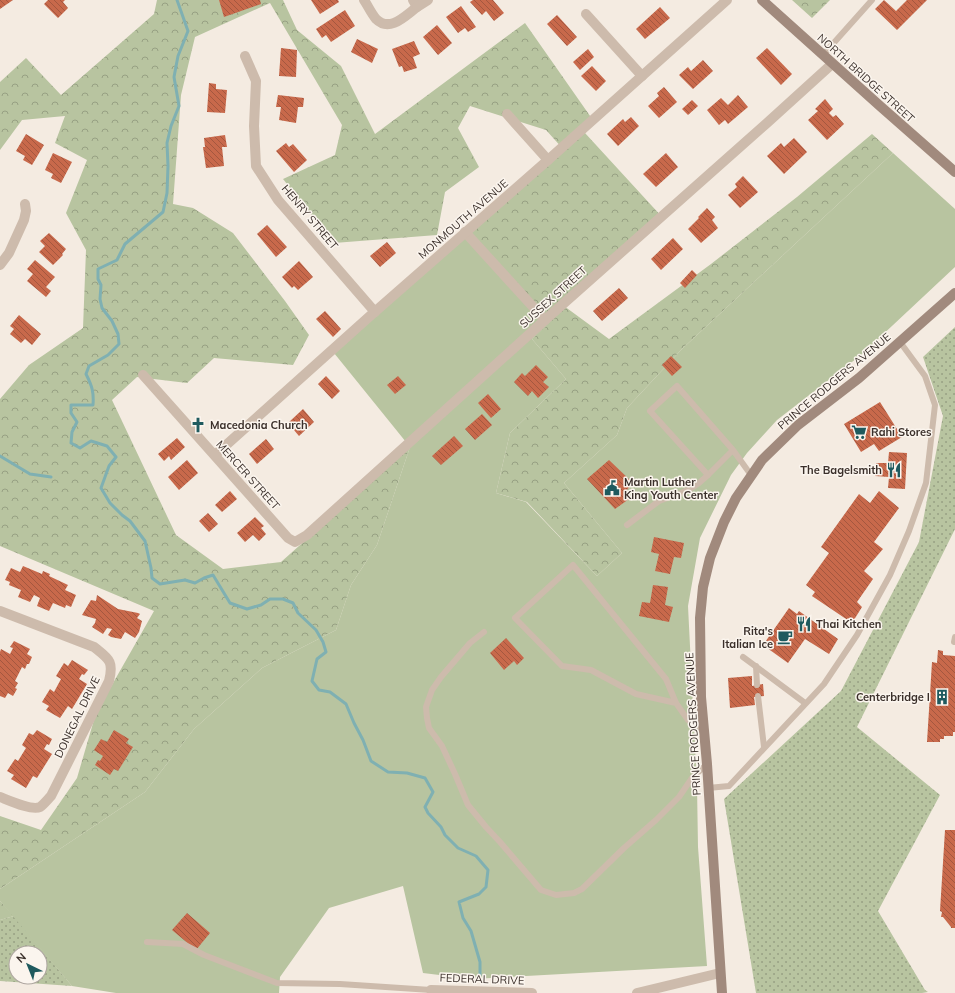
<svg xmlns="http://www.w3.org/2000/svg" width="955" height="993" viewBox="0 0 955 993" font-family="Mulish,sans-serif">
<style>
.grass{fill:url(#grass-dots);fill-rule:evenodd}
.forest{fill:url(#forest-crowns)}
.park{fill:#b8c4a0}
.lines{fill:none;stroke-linecap:round;stroke-linejoin:round}
.stream{stroke:#7fb0b2;stroke-width:3}
.building{fill:url(#building-back-hatch)}
.lane{stroke:#cdbbac;stroke-width:6}
.street{stroke:#cdbbac;stroke-width:10}
.secondary{stroke:#a18a7d;stroke-width:10}
.labels{text-anchor:middle;dominant-baseline:central;stroke-width:3;stroke-linejoin:round;paint-order:stroke}
.street-label{font-size:11px;fill:#3b302b;stroke:#fbf5ee}
.poi-label{font-size:11px;font-weight:bold;fill:#3b302b;stroke:#fbf5ee;text-anchor:start}
</style>
<defs>
<pattern id="grass-dots" width="8" height="8" patternUnits="userSpaceOnUse"><rect width="8" height="8" fill="#b8c4a0"/><path d="M2 2h.1M6 6h.1" fill="none" stroke="#97a083" stroke-width="1.8" stroke-linecap="round"/></pattern>
<pattern id="forest-crowns" width="20" height="18" patternUnits="userSpaceOnUse"><rect width="20" height="18" fill="#b8c4a0"/><path d="M2 6a3 3 0 1 1 6 0M12 15a3 3 0 1 1 6 0" fill="none" stroke="#97a083"/></pattern>
<pattern id="building-back-hatch" width="6" height="6" patternUnits="userSpaceOnUse"><rect width="6" height="6" fill="#c8694b"/><path d="M-1 5l2 2M0 0l6 6M5-1l2 2" fill="none" stroke="#a4573f"/></pattern>
</defs>
<rect width="100%" height="100%" fill="#f4ebe1"/>
<!-- grass -->
<g class="grass">
<path d="M955 327V529L857 727 940 795 878 911 925 990 928 992 922 993H756L724 799 841 691 919 542 943 416 923 357Z"/>
<path d="M14 916 72 986 0 981V920ZM16 953H40V977H16Z"/>
</g>
<!-- forest -->
<g class="forest">
<path d="M157 0H283L297 30 341 66 375 134 525 23 595 123 585 133 663 218 564 306 609 339 711 264 797 197 872 134 893 153 682 349 627 408 617 435 564 483 622 553 597 576 527 502 496 493 510 433 566 379 532 339 550 322 470 232 564 150 546 130 470 106 458 128 479 167 445 192 437 235 334 243 283 179 335 155 342 125 270 3 195 37 181 95 173 204 193 208 233 233 285 301 309 335 293 365 214 358 187 383 137 377 112 400 176 535 223 569 281 562 410 447 377 545 351 585 336 630 262 668 194 729 145 792 0 889V816L41 830 77 778 96 713 154 611 0 546V399L29 365 83 328 86 250 66 213 87 160 55 143 65 116 22 120 0 150V82L26 58 61 95 154 14Z"/>
<path d="M792 0H830L812 18Z"/>
<path d="M0 901 14 916 0 920Z"/>
</g>
<!-- park -->
<path class="park" d="M893 153 955 209V267L861 355 777 420 747 453 731 475 700 538 688 606 697 786 698 847 707 966 472 979 423 973 403 886 329 908 280 977 279 993H116L72 986 0 901V889L145 792 194 729 262 668 336 630 351 585 377 545 410 447 334 353 470 232 551 322 532 339 566 379 510 433 496 493 526 502 597 576 622 553 564 483 617 435 627 408 682 349Z"/>
<g class="lines">
<!-- stream -->
<g class="stream">
<path d="M177 0 188 31 178 56 174 77 179 106 171 126 167 143 168 166 167 193 163 212 125 244 117 260 98 269V279L101 285 100 299 102 308 112 321 118 334 119 344 108 355 89 366 86 374C92 386 94 392 93 405H71V413L77 422 72 432 71 443 80 448 91 441 107 446 116 457 109 466 101 488 110 503 122 515 130 521 145 541 151 568 152 578 160 584 185 580 195 583 204 578 213 575 230 603 247 609 261 605 270 599H283L293 603 298 613 316 630 323 642 326 652 317 659 312 681 319 690 330 692 346 704 354 723 363 740 371 761 388 772 407 773 425 778 433 792 425 807 428 813 441 827 445 835 458 848 476 856 488 870 486 887 479 894 459 902 463 918 471 931 480 962V975"/>
<path d="M0 456 30 474 51 477"/>
</g>
</g>
<!-- building -->
<g class="building">
<path d="M0 0H13L0 9Z"/>
<path d="M48 0H65L63 2 68 8 58 18 44 4Z"/>
<path d="M219 0H260L261 4 224 17Z"/>
<path d="M311 0H338L339 2 320 14Z"/>
<path d="M473 0H493L504 13 494 21 486 11 482 15 470 2Z"/>
<path d="M884 0 896 11 907 0H927L897 30 875 9Z"/>
<path d="M461 6 476 27 468 32 465 28 458 33 446 17Z"/>
<path d="M660 7 670 18 645 39 636 29Z"/>
<path d="M345 10 355 26 331 42 326 35 322 38 316 29Z"/>
<path d="M557 15 577 37 567 46 547 24Z"/>
<path d="M437 25 452 43 438 55 423 37Z"/>
<path d="M357 39 378 49 372 63 351 52Z"/>
<path d="M414 41 420 54 413 57 417 68 404 72 402 66 399 67 392 49Z"/>
<path d="M281 48 297 50 296 77 279 76Z"/>
<path d="M767 48 792 74 781 85 756 58Z"/>
<path d="M588 49 594 57 580 70 573 62Z"/>
<path d="M703 60 713 71 693 89 679 75 688 67 691 71Z"/>
<path d="M592 66 606 81 596 91 581 76Z"/>
<path d="M209 83 216 84V89L227 90 225 113 207 112Z"/>
<path d="M664 87 677 102 659 118 648 106 659 96 657 93Z"/>
<path d="M278 95 304 98 303 107H298L296 123 279 120 281 107H276Z"/>
<path d="M738 95 748 107 728 124 725 120 719 125 707 110 721 98 728 105Z"/>
<path d="M825 99 833 109 829 113 833 117 836 115 844 124 827 140 808 120 818 111 815 109Z"/>
<path d="M692 100 698 106 688 115 682 109Z"/>
<path d="M631 117 639 126 618 146 607 134 623 119 625 122Z"/>
<path d="M26 134 44 145 32 165 23 160 25 156 16 151Z"/>
<path d="M225 135 227 147H222L224 166 206 168 203 147H205L204 138Z"/>
<path d="M794 138 807 152 784 174 767 156 781 143 784 147Z"/>
<path d="M286 143 289 147 293 144 307 160 294 172 276 151Z"/>
<path d="M53 153 72 162 61 183 51 178 53 174 45 170Z"/>
<path d="M666 153 678 167 656 187 643 174Z"/>
<path d="M743 176 758 192 740 208 728 195 737 187 735 184Z"/>
<path d="M707 208 715 217 712 220 718 228 701 243 688 229 699 218 698 217Z"/>
<path d="M267 225 287 247 276 257 257 234Z"/>
<path d="M49 233 66 249 62 254 63 255 53 265 39 252 45 246 40 241Z"/>
<path d="M673 238 683 249 661 270 651 259Z"/>
<path d="M387 242 396 253 380 267 370 256Z"/>
<path d="M35 260 55 277 46 287 51 291 46 297 27 281 33 274 27 269Z"/>
<path d="M299 261 313 277 298 290 294 286 292 288 282 277Z"/>
<path d="M692 270 697 275 685 288 680 283Z"/>
<path d="M619 288 628 298 602 321 593 311Z"/>
<path d="M325 311 341 329 333 337 316 319Z"/>
<path d="M19 315 41 334 32 345 25 339 21 343 10 334 14 329 10 326Z"/>
<path d="M671 356 682 367 672 376 662 365Z"/>
<path d="M536 365 548 377 543 382 549 387 538 398 532 391 528 396 514 382 522 373 525 376Z"/>
<path d="M326 376 340 391 332 399 318 384Z"/>
<path d="M398 376 406 385 395 394 387 385Z"/>
<path d="M488 394 501 409 491 418 478 403Z"/>
<path d="M880 402 902 437 879 451 874 444 861 452 844 424Z"/>
<path d="M303 409 314 422 299 436 288 423Z"/>
<path d="M482 414 492 425 475 440 465 429Z"/>
<path d="M454 436 463 446 441 465 432 456Z"/>
<path d="M177 438 185 447 171 460 169 456 164 461 158 454Z"/>
<path d="M266 439 274 449 257 464 249 454Z"/>
<path d="M889 452 907 453 905 489 888 488 889 477 875 476 876 463H888Z"/>
<path d="M187 460 198 473 179 490 168 477Z"/>
<path d="M609 460 633 483 625 492 629 499 615 509 587 479Z"/>
<path d="M230 491 237 499 222 512 215 505Z"/>
<path d="M879 491 899 508 874 542 883 549 864 571 873 579 857 602 862 607 852 623 812 596 815 592 806 585 829 553 821 547 859 494 870 503Z"/>
<path d="M208 513 218 524 209 532 199 521Z"/>
<path d="M255 517 264 526 261 528 266 534 259 541 253 535 245 542 237 533Z"/>
<path d="M654 537 684 543 681 558 674 557 670 574 655 571 659 554 651 552Z"/>
<path d="M23 566 42 574 43 571 50 574 49 576 68 585 65 590 76 595 71 607 66 605 65 608 53 603 49 611 37 606 40 598 34 595 30 602 18 597 21 590 9 585 10 582 5 580 11 568 20 572Z"/>
<path d="M653 585 668 587 665 605 673 607 669 622 639 616 642 602 650 603Z"/>
<path d="M97 595 118 609 138 613 140 614 137 618 142 621 139 632 135 638 125 632 121 639 111 637 108 635 112 629 107 628 103 634 92 627 95 623 96 619 82 615 91 600 96 601Z"/>
<path d="M789 608 797 614 799 611 838 639 829 654 805 639 788 663 763 645Z"/>
<path d="M506 638 524 658 517 665 514 661 504 670 490 653Z"/>
<path d="M14 641 30 649 27 654 32 657 29 664H27L25 669 22 667 15 681 18 683 15 688 17 689 13 696 8 693 5 698 0 696V652L1 649 10 654 13 648 10 647Z"/>
<path d="M938 650 943 651V655L955 656V732H953V736H944V739H940V742H927L932 662 937 663Z"/>
<path d="M72 660 88 670 84 675 82 674 79 679 87 684 72 709 68 706 60 718 46 710 49 706 42 702 50 689 54 692 61 679 56 676 64 663 68 666Z"/>
<path d="M752 676V686L763 684 764 696 754 697 755 705 730 708 728 678Z"/>
<path d="M37 730 52 739 49 745 47 744 44 749 52 754 37 778 33 776 26 788 11 779 14 775 7 771 15 759 18 761 26 748 22 745 29 733 33 735Z"/>
<path d="M114 730 129 739 126 743 133 747 118 771 114 769 110 775 95 765 98 760 100 761 103 756 94 750 101 739 107 742Z"/>
<path d="M945 830H955V928H951V927L943 917H941L942 912 940 911Z"/>
<path d="M187 913 210 933 196 950 172 930Z"/>
</g>
<g class="lines">
<!-- lane -->
<g class="lane">
<path d="M823 55 872 0"/>
<path d="M733 450 708 475 650 411 677 386 733 450 751 475"/>
<path d="M627 525 659 501 679 494 690 489 699 483 708 475"/>
<path d="M484 632 470 643 441 677 432 690 426 707 427 718 429 728 442 746 455 774 468 805 486 827 500 842 541 890 556 895 574 893 582 889 624 848 656 820 679 797 692 778 707 764"/>
<path d="M954 642 955 637"/>
<path d="M743 657 805 703"/>
<path d="M756 666 757 685"/>
<path d="M758 696 764 747"/>
<path d="M676 703 636 694 591 670 562 666 515 618 573 565 666 679 676 703 688 720 704 731"/>
<path d="M708 788 729 786 824 684 857 635 890 575 909 531 926 483 935 405 925 376 900 342"/>
<path d="M147 942 183 944 204 955 277 983 340 984 431 990"/>
</g>
<!-- street -->
<g class="street">
<path d="M364 0C368 6 371 13 376 19 390 33 406 15 417 7L413 0"/>
<path d="M417 7 428 0"/>
<path d="M586 14 642 76"/>
<path d="M245 56 256 81 254 126 256 166 278 200 375 312"/>
<path d="M507 114 548 160"/>
<path d="M465 232 545 320"/>
<path d="M0 265 9 253 24 220 26 211 25 204"/>
<path d="M143 375 288 538 295 542 307 535 545 320 767 123 832 64"/>
<path d="M215 455 370 316 548 160 727 0"/>
<path d="M0 611 94 647C109 659 114 661 109 681L51 796C48 799 44 804 40 807 32 811 8 800 0 797"/>
<path d="M431 990 532 993"/>
<path d="M637 993 720 973"/>
</g>
<!-- secondary -->
<g class="secondary">
<path d="M762 0 880 106 955 172"/>
<path d="M722 993 707 764 701 697 700 618 703 587 710 558 724 522 736 498 762 460 798 425 859 378 955 293"/>
</g>
</g>
<!-- icons -->
<defs>
<g id="church-bare" transform="scale(1.2)"><path d="M-1.2-6h2.4v3.5h3.3v2.4h-3.3V6h-2.4V-.1h-3.3v-2.4h3.3Z" fill="#1f5a5e" stroke="#fbf5ee" stroke-width="2.5" paint-order="stroke"/></g>
<g id="supermarket-bare" transform="scale(1.2)"><path d="M-6-5.5h2.5l.6 2H6L4.5 2H-2.5L-4.4-4H-6ZM-1.5 3.2a1.3 1.3 0 1 0 .1 0ZM3 3.2a1.3 1.3 0 1 0 .1 0Z" fill="#1f5a5e" stroke="#fbf5ee" stroke-width="2.5" paint-order="stroke"/></g>
<g id="restaurant-bare" transform="scale(1.2)"><path d="M-5-6h1v4h1v-4h1v4h1v-4h1v5L-1.5 .5V6h-2V.5L-5-1ZM5-6V6H3V1.5H1.5Q1.5-4 5-6Z" fill="#1f5a5e" stroke="#fbf5ee" stroke-width="2.5" paint-order="stroke"/></g>
<g id="civic-bare" transform="scale(1.2)"><path d="M-.6-6.5H3V-4.5H.6V-3L4-1V1h2V6H-6V1h2V-1L-.6-3ZM-1.2 2.5V6h2.4V2.5Z" fill="#1f5a5e" stroke="#fbf5ee" stroke-width="2.5" paint-order="stroke"/></g>
<g id="cafe-bare" transform="scale(1.2)"><path d="M-5.5-4.5H6V0H3Q3 3.5 0 3.5H-2.5Q-5.5 3.5-5.5 0ZM3-3.2v2h1.7v-2ZM-6 4.5H4V6H-6Z" fill="#1f5a5e" stroke="#fbf5ee" stroke-width="2.5" paint-order="stroke"/></g>
<g id="building-bare" transform="scale(1.2)"><path d="M-4-6H4V6H1V3H-1V6H-4ZM-2.5-4.3h1.7v1.8h-1.7ZM.8-4.3h1.7v1.8H.8ZM-2.5-1h1.7V.8h-1.7ZM.8-1h1.7V.8H.8Z" fill="#1f5a5e" stroke="#fbf5ee" stroke-width="2.5" paint-order="stroke"/></g>
</defs>
<g fill-rule="evenodd">
<use href="#church-bare" x="198" y="425"/>
<use href="#supermarket-bare" x="859" y="432"/>
<use href="#restaurant-bare" x="894" y="470"/>
<use href="#civic-bare" x="612" y="488"/>
<use href="#restaurant-bare" x="804" y="624"/>
<use href="#cafe-bare" x="785" y="637"/>
<use href="#building-bare" x="942" y="697"/>
</g>
<g class="labels">
<!-- street labels -->
<g class="street-label">
<text transform="translate(866 78) rotate(42)">NORTH BRIDGE STREET</text>
<text transform="translate(310 217) rotate(50)">HENRY STREET</text>
<text transform="translate(463 219) rotate(-41)">MONMOUTH AVENUE</text>
<text transform="translate(553 297) rotate(-42)">SUSSEX STREET</text>
<text transform="translate(834 381) rotate(-40)">PRINCE RODGERS AVENUE</text>
<text transform="translate(248 475) rotate(48)">MERCER STREET</text>
<text transform="translate(77 717) rotate(-64)">DONEGAL DRIVE</text>
<text transform="translate(693 724) rotate(-93)">PRINCE RODGERS AVENUE</text>
<text transform="translate(482 979) rotate(2)">FEDERAL DRIVE</text>
</g>
<!-- poi labels -->
<g class="poi-label">
<text x="210" y="425">Macedonia Church</text>
<text x="871" y="432">Rahi Stores</text>
<text x="882" y="470" text-anchor="end">The Bagelsmith</text>
<text x="624" y="482">Martin Luther<tspan x="624" dy="13">King Youth Center</tspan></text>
<text x="816" y="624">Thai Kitchen</text>
<text x="773" y="631" text-anchor="end">Rita's<tspan x="773" dy="13">Italian Ice</tspan></text>
<text x="930" y="697" text-anchor="end">Centerbridge I</text>
</g>
</g>
<!-- north arrow -->
<g transform="translate(28 965) rotate(317)"><circle r="19" fill="#fbf5ee" stroke="#aea6a0"/>
<path d="M0-3L7 15L0 10L-7 15Z" fill="#1f5a5e"/>
<text y="-6" font-size="11" font-weight="bold" text-anchor="middle" fill="#3b302b">N</text>
</g>
</svg>
